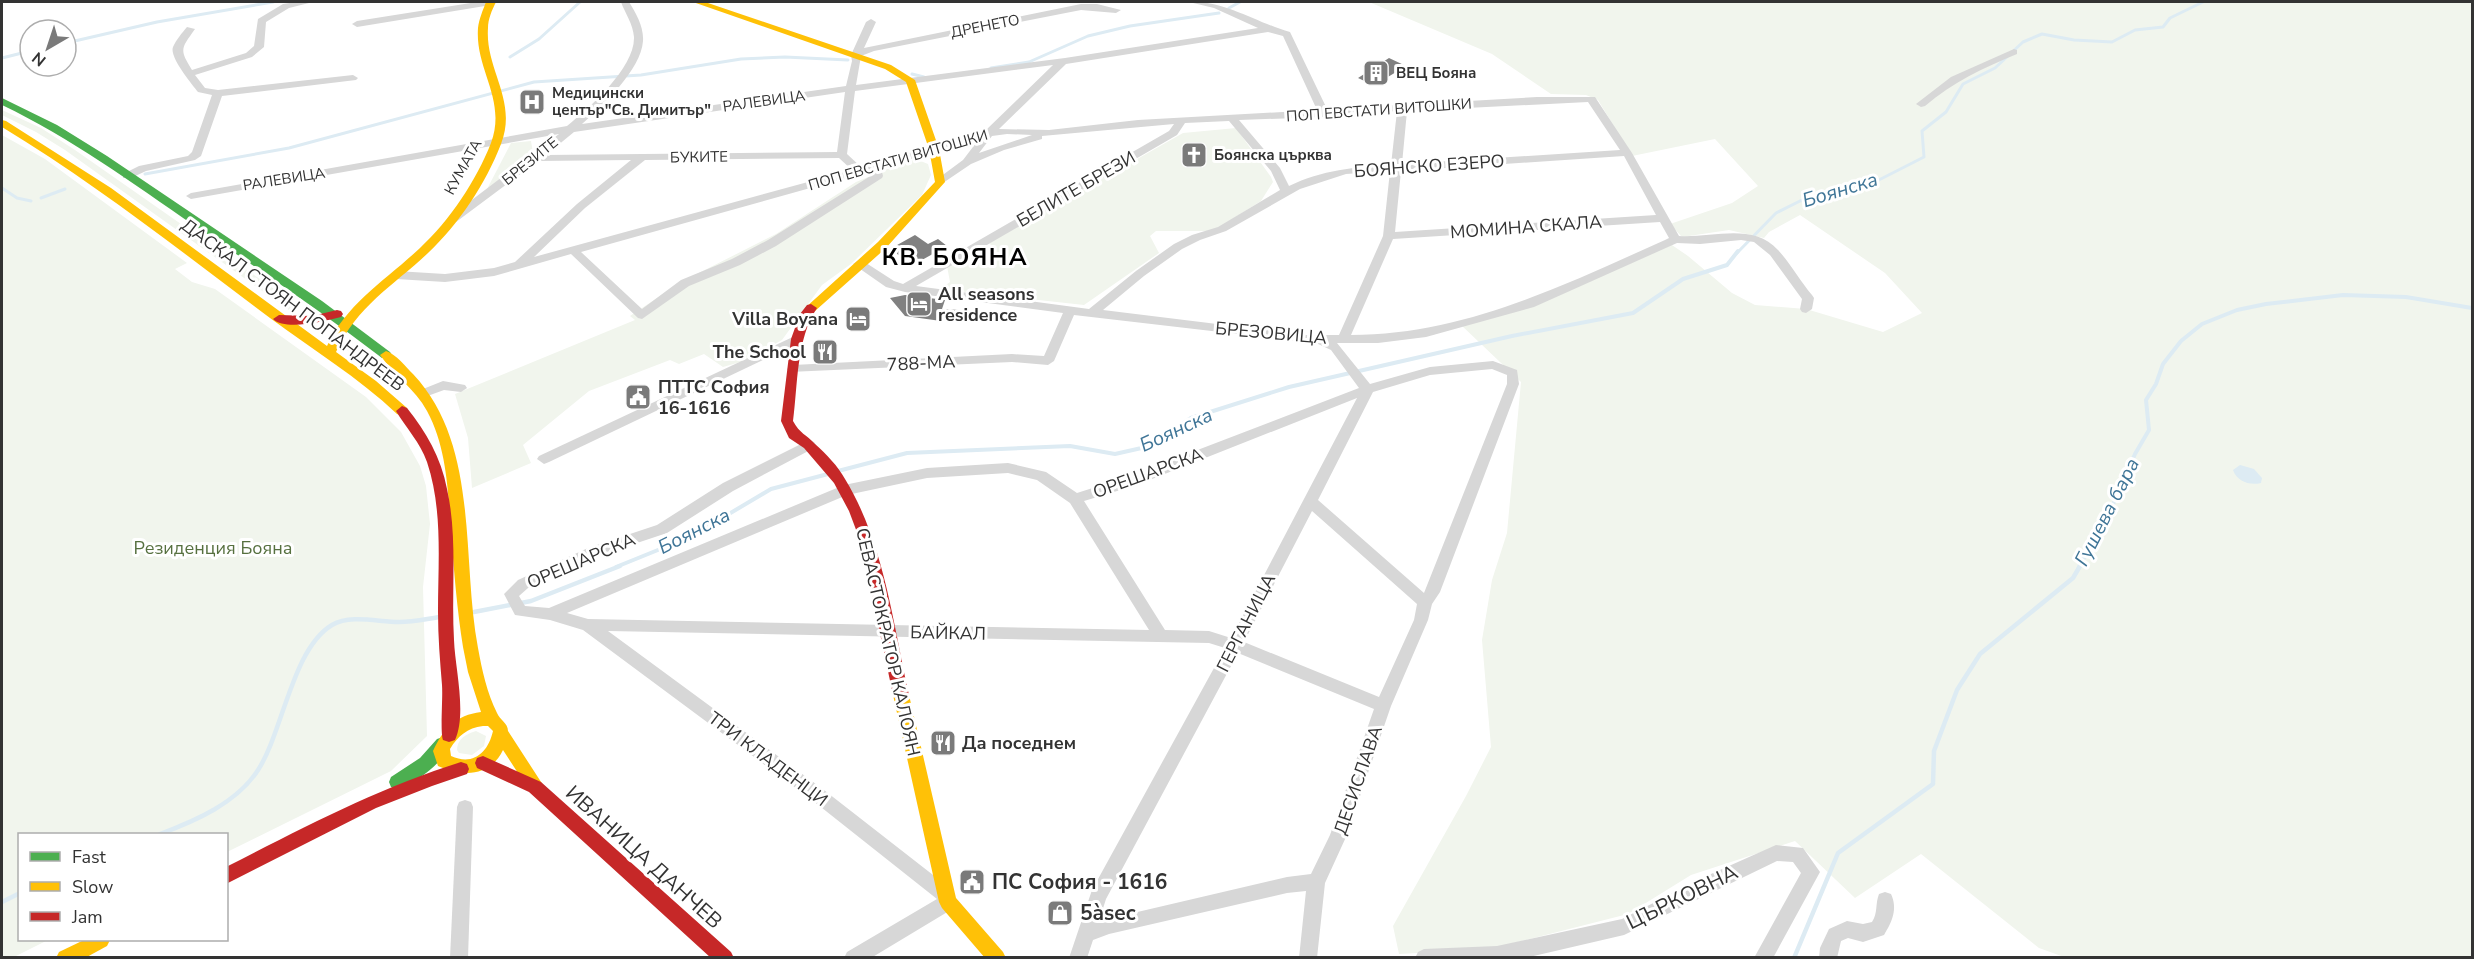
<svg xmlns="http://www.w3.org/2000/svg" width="2474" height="959" viewBox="0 0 2474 959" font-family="'Nunito Sans',sans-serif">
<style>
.green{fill:#f1f5ed}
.water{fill:#ddebf3}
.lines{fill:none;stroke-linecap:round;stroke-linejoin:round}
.stream-far2{stroke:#ddebf3;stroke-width:3}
.stream-far1{stroke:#ddebf3;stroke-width:4}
.stream{stroke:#ddebf3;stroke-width:4.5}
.building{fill:#818181}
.street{fill:#d7d7d7;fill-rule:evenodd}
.fast{fill:#4caf50;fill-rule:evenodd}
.slow{fill:#ffc107;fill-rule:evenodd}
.jam{fill:#c62828;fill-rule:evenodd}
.labels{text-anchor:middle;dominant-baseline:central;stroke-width:6;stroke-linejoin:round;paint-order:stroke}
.far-street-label{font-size:15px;fill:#333;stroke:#fff}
.far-poi-label{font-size:15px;font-weight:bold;fill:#333;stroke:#fff;text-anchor:start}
.street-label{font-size:18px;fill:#333;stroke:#fff}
.poi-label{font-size:18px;font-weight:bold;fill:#333;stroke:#fff;text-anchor:start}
.park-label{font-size:18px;fill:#56703f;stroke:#fff}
.water-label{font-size:20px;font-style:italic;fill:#3f7597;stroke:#fff}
.near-street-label{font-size:21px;fill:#333;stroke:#fff}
.near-poi-label{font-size:21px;font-weight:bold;fill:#333;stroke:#fff;text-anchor:start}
.district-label{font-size:24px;font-weight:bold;letter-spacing:1.5px;fill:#000;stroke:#fff}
</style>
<rect width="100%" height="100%" fill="#fff"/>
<!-- green -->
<g class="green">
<path d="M1369 2H2472V957H2064L2039 948 1921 854 1855 898 1795 841 1691 875 1628 914 1490 949 1399 954 1393 926 1466 796 1491 747 1482 640 1492 580 1507 533 1521 382 1460 324 1530 304 1669 243 1688 256 1732 293 1755 305 1806 309 1883 332 1922 313 1885 273 1800 215 1769 232 1764 238 1729 230 1682 237 1670 224 1732 203 1758 186 1715 139 1632 156 1598 100 1586 95 1551 94 1492 54Z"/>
<path d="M2 110 41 128 75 150 297 305 289 310 65 150 36 132 2 115Z"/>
<path d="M1236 128 1271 177 1273 182 1261 201 1213 231H1156L1150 236 1159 253 1084 305 940 289 950 282 947 266 966 256 970 258 992 246 989 243 1183 133Z"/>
<path d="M2 135 45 159 187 263 175 269 192 282 215 289 366 397 401 432 420 466 426 486 430 524 423 587 427 736 391 771 227 852 226 834H20V940H48L14 957H2Z"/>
<path d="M531 141 533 153 486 191 511 143Z"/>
<path d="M909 160H918L928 164 931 175 922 195 851 264 822 285 782 340 744 361 723 367 704 354 679 364 670 360 589 391 523 445 531 463 472 488 468 438 455 394 635 320 630 316 681 282 776 234 856 182Z"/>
<path d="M347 342 388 370 402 388 344 348Z"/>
<path d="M476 731 486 736 484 746 472 755 459 753 457 750C457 739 466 734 476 731Z"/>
</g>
<!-- water -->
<path class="water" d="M2240 465 2254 469 2262 478 2261 483C2249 486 2237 481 2233 470Z"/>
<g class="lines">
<!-- stream-far2 -->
<g class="stream-far2">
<path d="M1229 8 1240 2"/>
<path d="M66 43 157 22 273 2"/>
<path d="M510 57 539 39 580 2"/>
<path d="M2 58 30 51"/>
<path d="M991 68 1029 62 1088 36 1130 26 1219 13"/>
<path d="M912 74 924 77"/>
<path d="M145 174 289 148 534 82 641 75 741 59 785 57 848 60"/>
<path d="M2 188 17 198 31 201"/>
<path d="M41 198 65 189"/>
<path d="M1737 253 1776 213 1800 201 1828 192 1869 185 1924 157 1922 131 1946 112 1963 84 1995 68 2023 42 2042 34 2074 40 2112 42 2135 30 2163 27 2170 18 2203 2"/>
</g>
<!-- stream-far1 -->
<g class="stream-far1">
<path d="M838 471 907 453 1070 446 1115 454 1146 447 1191 418 1289 387 1512 336 1633 313 1683 279 1727 265 1738 251"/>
<path d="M616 567 690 537 771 489 828 474"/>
<path d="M2079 567 2111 509 2135 454 2149 430 2146 400 2156 384 2163 364 2181 341 2202 324 2237 310 2266 304 2343 295 2406 297 2472 308"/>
</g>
<!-- stream -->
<g class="stream">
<path d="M474 612 531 601 620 566"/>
<path d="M160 834C195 821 237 803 258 770 283 732 292 649 332 625 351 614 378 622 399 622 413 622 426 619 440 617"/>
<path d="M2 902 20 893"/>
<path d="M1794 958 1838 853 1933 784 1934 751 1957 690 1980 654 2073 578 2080 566"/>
</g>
</g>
<!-- building -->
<g class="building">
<path d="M1389 58 1406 66 1378 83 1374 81 1371 84 1358 78Z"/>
<path d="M915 235 928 244 938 239 947 246 913 265 890 249Z"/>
<path d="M905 295 945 300 942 309 959 310 941 321 905 316 890 298Z"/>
</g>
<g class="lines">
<!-- street -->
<g class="street">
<path d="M296 2H313L289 8 266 22 264 47 252 57 195 75 205 88 218 90 353 75 358 78 356 80 222 96 201 156 195 160 146 171 131 178H123V174L139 166 188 156 192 152 212 95 198 92C192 84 169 57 173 47 176 40 182 33 187 27L195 29C181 49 179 49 192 70L246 53 254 46 258 19 283 4Z"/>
<path d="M477 2H496L491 5 357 27 352 24 357 21Z"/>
<path d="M621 2H629C636 13 644 27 643 41 641 70 602 106 582 124L846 86 852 61 851 55 866 22 871 19 876 22 864 48 1081 4H1097L1121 10 1116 13 1081 10 874 51 861 56 856 85 1065 58 1258 28 1214 8 1189 2C1225 0 1257 23 1290 32L1327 109 1537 97H1595L1632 153 1679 236C1712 238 1753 222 1778 250 1791 264 1800 281 1812 295L1814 298 1812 309 1806 313 1802 312 1800 309 1802 299 1770 255 1754 242 1741 240 1700 244 1677 243 1534 307 1426 337 1378 343H1337L1370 384 1430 367 1493 361 1517 370 1519 384 1440 592 1432 604 1428 620 1391 706 1346 837 1325 883 1317 958H1299L1306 891 1287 893 1109 934 1093 940 1087 958H1069L1092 890 1225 648 1209 643 608 631 824 790 951 889 957 902 954 908 871 958H844L847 952 937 899 812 800 583 630 550 620 515 615 504 594 518 580 588 548 657 525 723 483 809 440 814 442 816 445 814 448 733 491 667 533 598 556 528 588 519 596 525 606 549 608 844 485 927 468 1008 463 1046 472 1077 493 1127 477 1359 388 1331 350 1316 343 1074 315 1054 361 1048 365 1012 362 789 372 787 369 793 365 1012 354 1044 356 1063 313 905 292 886 287 853 264 859 260 863 261 894 281 903 284 1169 131 1174 124 1042 136V139L1004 150 971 164 940 185 935 182 936 180 963 160 979 139 881 168 883 176 882 178 776 246 740 265 689 286 642 319 638 318 571 254 494 276 445 282 396 279 390 275 396 271 445 274 494 268 515 262 577 204 631 160 538 161 456 222H448V218L559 134 191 199 186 196 191 193 567 126C589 108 635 68 634 37 633 24 625 13 621 2ZM1268 32 1283 36 1317 110 1138 120 1049 130 999 129 1066 64ZM1053 65 985 131 861 167 847 154 855 91ZM845 92 837 152 546 155 574 132ZM1588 102 1620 150 1402 164 1407 111ZM1397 111 1391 165C1355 167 1322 170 1289 186L1280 168 1239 120 1324 117ZM1229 121 1271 171 1280 190 1218 227 1192 235 1174 244 1136 271 1089 309 916 286 1177 135 1185 123ZM1007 134 1032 135 979 153 992 136ZM1624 156 1656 215 1395 232 1401 171ZM839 158 852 170 534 257 585 208 645 160ZM871 171 872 175 768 240 732 259 681 280 642 309 581 252ZM1390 171 1383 236 1339 335H1306L1103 310 1144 276 1182 249 1200 240 1226 231 1300 189 1346 174ZM1660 222 1669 238 1665 240C1564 285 1464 335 1351 335L1393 239ZM1492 369 1507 375V384L1424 593 1318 500 1373 392 1430 375ZM1357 398 1231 638 1209 631 1165 630 1084 501 1137 485ZM1008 473 1037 480 1070 503 1149 630 588 619 567 613 847 495 927 478ZM1312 511 1417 604 1414 620 1379 697 1244 642ZM1238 653 1374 709 1330 835 1311 874 1287 877 1099 921 1106 899Z"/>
<path d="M2014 49 2017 50V54C1983 68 1953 82 1925 106L1921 107 1916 104 1951 77Z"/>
<path d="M797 335 801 336 803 339 801 342 549 462 544 464 537 459 539 456Z"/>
<path d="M443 381 465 385 467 388 461 392 444 390 422 398 416 394 418 391Z"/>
<path d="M465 800 471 802 473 807 468 958H450L457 807 459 802Z"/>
<path d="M1776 845 1803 848 1820 872 1773 958H1754L1801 873 1793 862 1777 861 1624 935 1525 958H1415L1418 952 1424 949 1497 946 1622 919 1702 878Z"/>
<path d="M1885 892 1891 894C1898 909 1892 922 1884 935L1863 942 1848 938 1841 941 1837 958H1819L1820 948 1829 929 1847 921 1863 924 1872 922C1878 913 1875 904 1879 894Z"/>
</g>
<!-- fast -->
<g class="fast">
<path d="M2 98 57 125 107 156 322 301 390 352 392 355 390 358H382C321 311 258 269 195 226 132 183 71 138 2 105Z"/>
<path d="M443 737 449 739 451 744C442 764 417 782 397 789L391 787 389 782 391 777 420 758 437 739Z"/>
</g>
<!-- slow -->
<g class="slow">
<path d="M486 2H496C492 10 488 19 488 28 485 70 518 100 501 144 486 183 459 224 428 253 393 286 357 306 336 352L376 381 407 408 408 411 402 416 397 414C358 377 313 350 270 318 182 252 96 184 2 127V120L6 121 111 188 327 346C347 303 386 280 420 248 450 220 476 181 491 143 507 99 475 70 478 28 479 19 483 10 486 2Z"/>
<path d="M693 2H705L891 65 915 80 939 149 945 182 886 248 815 311 811 312 805 308 878 242 935 182 929 149 906 82 885 69Z"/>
<path d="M386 351C396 354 406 367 413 374 480 445 461 558 478 648 482 670 487 693 497 713 500 720 508 723 508 731L543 785 541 790 535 792 529 790 503 750C490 777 463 777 438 766L433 751C443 729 456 715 481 712L468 672 463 647C457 609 454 571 451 532 448 491 447 448 427 411 415 389 394 375 380 355ZM483 726H488L493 731C488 753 473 766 451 756L450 749C458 736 467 728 483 726Z"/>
<path d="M901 688 906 690 909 695 956 898 1003 952 1006 958H985L942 908 939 902 893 695 896 690Z"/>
<path d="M84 940H110L107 946 85 958H56L59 952Z"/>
</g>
<!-- jam -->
<g class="jam">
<path d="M811 304 817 308C796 339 798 385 793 421 800 434 806 434 815 444 826 454 838 466 845 479 884 543 893 623 909 695L906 700 901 702 896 700 893 695 861 543 849 511 834 483 804 448 789 438 781 421 791 339 800 314 807 305Z"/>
<path d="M337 310 341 311 343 314 341 317C326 321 285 331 273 319L279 315 312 316Z"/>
<path d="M402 406 407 408C426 432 441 457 447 489 458 538 451 590 454 640 455 668 467 714 455 740L449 742 443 740C440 732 443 698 442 685 440 661 438 637 438 612 438 562 443 510 427 462 420 442 406 428 396 411Z"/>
<path d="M483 756 541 782 731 952 734 958H711L529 792 477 768 475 763 477 758Z"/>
<path d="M461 762 467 764 469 769 467 774 432 786 376 808 226 884V867C303 828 378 788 461 762Z"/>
</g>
</g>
<!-- icons -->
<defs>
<g id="building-square" transform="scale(1.35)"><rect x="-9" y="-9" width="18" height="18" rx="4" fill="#7a7a7a" stroke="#fff"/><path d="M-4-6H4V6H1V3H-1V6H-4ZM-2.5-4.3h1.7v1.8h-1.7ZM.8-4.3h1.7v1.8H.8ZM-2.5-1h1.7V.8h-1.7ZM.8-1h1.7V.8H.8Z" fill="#fff"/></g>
<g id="hospital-square" transform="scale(1.35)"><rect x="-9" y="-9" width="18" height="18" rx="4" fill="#7a7a7a" stroke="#fff"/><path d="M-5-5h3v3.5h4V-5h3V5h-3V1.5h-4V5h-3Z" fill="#fff"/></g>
<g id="church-square" transform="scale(1.35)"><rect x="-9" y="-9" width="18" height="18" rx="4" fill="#7a7a7a" stroke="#fff"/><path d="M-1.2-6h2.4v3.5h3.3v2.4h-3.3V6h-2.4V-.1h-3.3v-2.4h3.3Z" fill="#fff"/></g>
<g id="hotel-square" transform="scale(1.35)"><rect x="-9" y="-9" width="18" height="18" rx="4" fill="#7a7a7a" stroke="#fff"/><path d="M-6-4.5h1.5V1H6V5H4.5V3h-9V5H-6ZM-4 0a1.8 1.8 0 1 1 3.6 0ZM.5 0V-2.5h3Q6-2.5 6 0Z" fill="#fff"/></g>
<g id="restaurant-square" transform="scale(1.35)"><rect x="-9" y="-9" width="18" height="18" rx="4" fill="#7a7a7a" stroke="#fff"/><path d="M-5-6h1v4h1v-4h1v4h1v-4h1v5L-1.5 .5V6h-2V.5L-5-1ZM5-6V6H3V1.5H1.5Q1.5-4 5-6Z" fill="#fff"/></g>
<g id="civic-square" transform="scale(1.35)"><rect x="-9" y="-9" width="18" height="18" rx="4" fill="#7a7a7a" stroke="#fff"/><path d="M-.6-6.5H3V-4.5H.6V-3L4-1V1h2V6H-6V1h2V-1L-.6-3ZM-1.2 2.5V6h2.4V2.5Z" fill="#fff"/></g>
<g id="shop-square" transform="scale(1.35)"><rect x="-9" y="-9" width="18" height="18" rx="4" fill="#7a7a7a" stroke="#fff"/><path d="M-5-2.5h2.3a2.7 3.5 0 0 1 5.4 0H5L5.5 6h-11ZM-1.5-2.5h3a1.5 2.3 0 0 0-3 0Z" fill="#fff"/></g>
</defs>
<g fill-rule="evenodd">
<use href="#building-square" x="1376" y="73"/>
<use href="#hospital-square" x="532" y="102"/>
<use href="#church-square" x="1194" y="155"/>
<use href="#hotel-square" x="919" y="304"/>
<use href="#hotel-square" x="858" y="319"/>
<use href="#restaurant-square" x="825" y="352"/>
<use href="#civic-square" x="638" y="397"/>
<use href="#restaurant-square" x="943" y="743"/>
<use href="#civic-square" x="972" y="882"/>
<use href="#shop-square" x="1060" y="913"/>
</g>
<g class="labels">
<!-- far-street labels -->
<g class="far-street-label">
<text transform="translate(985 26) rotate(-11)">ДРЕНЕТО</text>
<text transform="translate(764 101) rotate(-8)">РАЛЕВИЦА</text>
<text transform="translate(1379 110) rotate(-4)">ПОП ЕВСТАТИ ВИТОШКИ</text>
<text transform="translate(699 157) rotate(-1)">БУКИТЕ</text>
<text transform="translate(898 160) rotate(-16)">ПОП ЕВСТАТИ ВИТОШКИ</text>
<text transform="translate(530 161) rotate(-39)">БРЕЗИТЕ</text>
<text transform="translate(463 167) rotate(-61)">КУМАТА</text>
<text transform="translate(284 179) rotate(-9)">РАЛЕВИЦА</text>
</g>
<!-- far-poi labels -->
<g class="far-poi-label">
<text x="1396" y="73">ВЕЦ Бояна</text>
<text x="552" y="93">Медицински<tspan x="552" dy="17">център"Св. Димитър"</tspan></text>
<text x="1214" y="155">Боянска църква</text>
</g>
<!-- street labels -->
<g class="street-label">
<text transform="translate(1429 166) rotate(-4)">БОЯНСКО ЕЗЕРО</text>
<text transform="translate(1076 189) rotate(-30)">БЕЛИТЕ БРЕЗИ</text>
<text transform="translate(1526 227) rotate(-4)">МОМИНА СКАЛА</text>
<text transform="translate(293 305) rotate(37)">ДАСКАЛ СТОЯН ПОПАНДРЕЕВ</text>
<text transform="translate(1271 333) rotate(5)">БРЕЗОВИЦА</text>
<text transform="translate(921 363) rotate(-3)">788-МА</text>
<text transform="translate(1148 473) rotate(-20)">ОРЕШАРСКА</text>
<text transform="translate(581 561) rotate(-23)">ОРЕШАРСКА</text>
<text transform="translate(1246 623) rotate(-63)">ГЕРГАНИЦА</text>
<text transform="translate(948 633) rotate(1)">БАЙКАЛ</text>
<text transform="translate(888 642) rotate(77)">СЕВАСТОКРАТОР КАЛОЯН</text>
<text transform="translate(768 759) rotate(37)">ТРИ КЛАДЕНЦИ</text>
<text transform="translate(1358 780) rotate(-71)">ДЕСИСЛАВА</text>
</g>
<!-- poi labels -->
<g class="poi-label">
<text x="938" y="294">All seasons<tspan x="938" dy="21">residence</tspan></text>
<text x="838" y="319" text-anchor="end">Villa Boyana</text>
<text x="806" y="352" text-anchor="end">The School</text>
<text x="658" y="387">ПТТС София<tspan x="658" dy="21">16-1616</tspan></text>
<text x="962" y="743">Да поседнем</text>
</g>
<!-- park labels -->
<g class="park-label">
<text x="213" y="548">Резиденция Бояна</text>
</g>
<!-- water labels -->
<g class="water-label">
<text transform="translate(1840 190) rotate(-17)">Боянска</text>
<text transform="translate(1176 430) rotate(-25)">Боянска</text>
<text transform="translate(2107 512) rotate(-63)">Гушева бара</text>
<text transform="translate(694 531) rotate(-27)">Боянска</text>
</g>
<!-- near-street labels -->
<g class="near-street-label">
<text transform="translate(644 857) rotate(42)">ИВАНИЦА ДАНЧЕВ</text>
<text transform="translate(1682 897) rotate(-26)">ЦЪРКОВНА</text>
</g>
<!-- near-poi labels -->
<g class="near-poi-label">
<text x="992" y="882">ПС София - 1616</text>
<text x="1080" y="913">5àsec</text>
</g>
<!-- district labels -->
<g class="district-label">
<text x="955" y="257">КВ. БОЯНА</text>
</g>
</g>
<!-- border -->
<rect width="2474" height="959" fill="none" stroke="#333333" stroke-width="6"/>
<!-- legend -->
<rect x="18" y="833" width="210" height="108" fill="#ffffff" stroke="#adadad" stroke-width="1.5"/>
<rect x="30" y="852" width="30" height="9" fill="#4caf50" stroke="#adadad" stroke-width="1.5"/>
<text x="72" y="863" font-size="18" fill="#333333">Fast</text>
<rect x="30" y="882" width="30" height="9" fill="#ffc107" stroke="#adadad" stroke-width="1.5"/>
<text x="72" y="893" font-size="18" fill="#333333">Slow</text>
<rect x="30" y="912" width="30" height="9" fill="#c62828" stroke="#adadad" stroke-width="1.5"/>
<text x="72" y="923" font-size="18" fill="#333333">Jam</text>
<!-- north arrow -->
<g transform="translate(48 48) rotate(219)"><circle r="28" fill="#ffffff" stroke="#adadad" stroke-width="1.5"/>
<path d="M0-4.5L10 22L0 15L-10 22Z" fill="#7a7a7a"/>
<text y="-9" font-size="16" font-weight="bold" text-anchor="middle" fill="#333333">N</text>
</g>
</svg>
